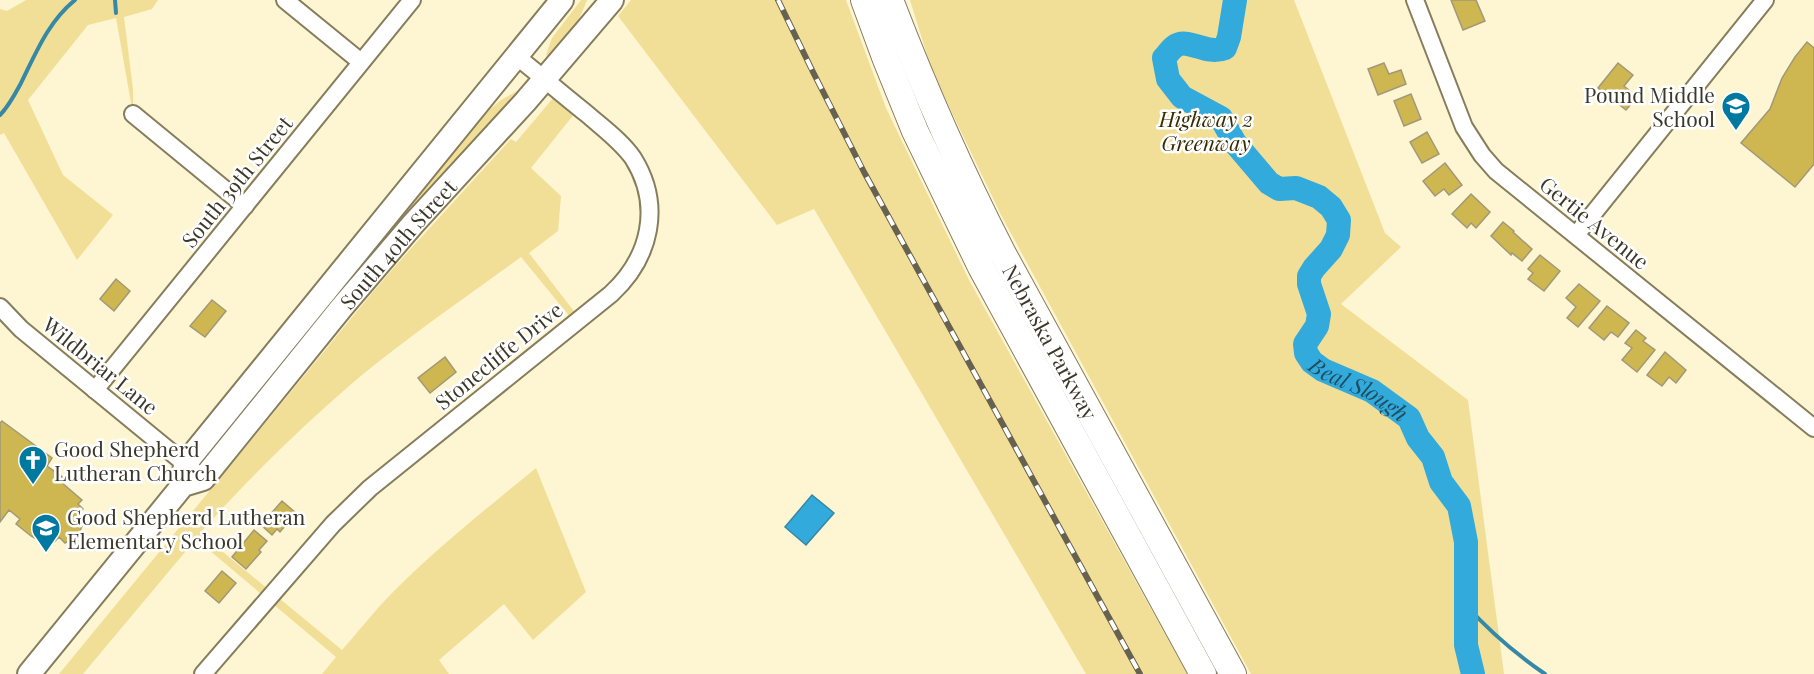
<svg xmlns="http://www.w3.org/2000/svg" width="1814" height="674" viewBox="0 0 1814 674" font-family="'Playfair Display',serif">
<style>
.green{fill:#f2df97}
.water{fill:#32aadb;stroke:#3588a6;stroke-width:1.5}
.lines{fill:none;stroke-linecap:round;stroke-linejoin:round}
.stream{stroke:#3588a6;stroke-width:4}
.river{stroke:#32aadb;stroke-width:24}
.building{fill:#ceb650;stroke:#a19978;stroke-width:1.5}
.street-casing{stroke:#867d5d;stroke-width:20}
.secondary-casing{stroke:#867d5d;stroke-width:26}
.primary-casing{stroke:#867d5d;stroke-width:28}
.street{stroke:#fff;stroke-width:16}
.secondary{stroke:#fff;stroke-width:22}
.primary{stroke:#fff;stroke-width:26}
.rail-casing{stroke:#66624f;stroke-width:6}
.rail{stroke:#fff;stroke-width:4;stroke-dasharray:11;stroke-linecap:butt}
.labels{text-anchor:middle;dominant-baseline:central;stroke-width:5;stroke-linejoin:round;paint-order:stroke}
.poi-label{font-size:21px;fill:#3b382a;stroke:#fff;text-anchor:start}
.park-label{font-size:21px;font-style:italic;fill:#362c00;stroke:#fff}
.street-label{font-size:21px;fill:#3b382a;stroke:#fff}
.water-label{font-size:22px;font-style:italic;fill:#1f4e63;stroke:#fff}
</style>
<rect width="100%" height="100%" fill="#fef5d2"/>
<!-- green -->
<g class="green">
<path d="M26 0H158L152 9 124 17 133 89V114L116 18 88 25 28 100 63 175 113 215 77 260 4 133 0 135V9L7 11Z"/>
<path d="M581 0H587C579 21 567 44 548 56L546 55 552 38Z"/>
<path d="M631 0H846L886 108 969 280 1187 674H1086L814 209 777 225 618 16Z"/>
<path d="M910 0H1294L1385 233 1401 247 1341 304 1468 400 1504 674H1251L1002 217 932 71Z"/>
<path d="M526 86 222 439 208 452 479 118 501 100Z"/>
<path d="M559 91 579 108 531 168 561 196 558 231 529 253 580 319 575 323 521 257C466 297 409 336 356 380 300 428 249 478 200 533L342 650C359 631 375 610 393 592 438 547 487 508 536 468L586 592 533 640 504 604 439 660 449 674H322L336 657 196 539 83 674H59L372 293 406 254 511 139 516 142Z"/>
</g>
<!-- water -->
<path class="water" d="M812 495 834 513 806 545 785 527Z"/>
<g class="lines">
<!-- stream -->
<g class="stream">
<path d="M115 0 116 13"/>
<path d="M0 115C9 106 15 94 21 83 36 53 48 22 75 0"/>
<path d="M1466 605C1489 631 1516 654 1545 674"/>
</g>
<!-- river -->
<path class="river" id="s1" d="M1235 0 1229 37 1225 48C1205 56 1188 36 1174 47 1170 50 1167 55 1164 58L1168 79 1182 97 1221 118 1235 143 1269 183 1279 189 1296 188 1319 197 1331 207 1339 220 1338 235 1331 249 1314 268 1309 276V284L1319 314 1317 326 1305 344 1306 353 1312 362 1323 370 1372 391 1409 418 1418 438 1433 457 1441 482 1459 506 1466 542V645L1473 674"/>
</g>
<!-- building -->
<g class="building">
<path d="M1451 0H1476L1485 21 1463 30Z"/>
<path d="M1807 42 1814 48V164L1795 187 1741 143 1770 109 1782 78 1795 57Z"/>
<path d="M1384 63 1389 74 1401 70 1406 84 1378 95 1368 69Z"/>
<path d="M1618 63 1633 75 1624 86 1637 97 1626 110 1598 88Z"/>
<path d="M1411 94 1421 119 1404 126 1394 101Z"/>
<path d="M1427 132 1439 154 1422 163 1410 142Z"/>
<path d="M1445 163 1462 185 1449 195 1444 189 1435 196 1423 181Z"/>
<path d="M1471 194 1490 212 1476 228 1471 223 1467 228 1452 214Z"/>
<path d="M1503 222 1514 231 1513 232 1532 249 1522 261 1512 253 1511 255 1491 236Z"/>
<path d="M1540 255 1560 271 1544 291 1528 279 1533 273 1528 269Z"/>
<path d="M116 279 130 291 114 311 100 299Z"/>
<path d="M1579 284 1600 301 1578 327 1567 318 1576 307 1566 298Z"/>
<path d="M212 300 226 311 205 337 190 326Z"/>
<path d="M1607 306 1629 323 1618 337 1611 332 1604 340 1589 328Z"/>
<path d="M1636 330 1646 338 1643 341 1655 350 1637 372 1622 360 1632 348 1625 343Z"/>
<path d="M1665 352 1686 370 1676 383 1669 377 1662 386 1647 375Z"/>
<path d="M445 357 456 372 430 393 418 378Z"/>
<path d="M2 421 52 458 47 466 64 478 61 482 82 500 78 504 83 509 78 514 84 521 78 536 65 543 59 537 55 541 48 537 45 544 31 536 16 524 20 519 9 510 0 522V423Z"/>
<path d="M282 501 296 513 280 532 277 529 272 535 261 525Z"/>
<path d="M254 530 267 541 259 550 261 552 246 569 232 557Z"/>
<path d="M222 571 236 583 219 603 205 591Z"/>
</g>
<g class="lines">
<!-- street casing -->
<g class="street-casing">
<g id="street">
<path d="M285 0 361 62"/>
<path d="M1415 0 1464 127 1482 155 1496 171 1814 428"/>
<path d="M133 114 245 206"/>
<path d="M1576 235 1765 0"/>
<path d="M0 307 21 329 194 471"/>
<path d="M95 390 412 0"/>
<path d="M203 674 333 524 370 488 611 294C650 258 663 206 633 158 621 141 603 128 587 114 563 95 540 75 516 56"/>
</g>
</g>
<!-- secondary casing -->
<g class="secondary-casing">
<g id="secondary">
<path d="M183 485 185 464 562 0"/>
<path id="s2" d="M29 674 183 485 203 479 342 307 413 224 525 102 612 0"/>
</g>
</g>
<!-- primary casing -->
<g class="primary-casing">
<g id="primary">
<path d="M864 0 885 57 915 131 981 267 1203 674"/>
<path id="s3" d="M890 0C923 86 960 170 1002 252L1233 674"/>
</g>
</g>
<!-- street -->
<use href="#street" class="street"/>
<!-- secondary -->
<use href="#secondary" class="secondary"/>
<!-- primary -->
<use href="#primary" class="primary"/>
<!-- rail casing -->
<g class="rail-casing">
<path id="rail" d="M778 0 813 72 864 172 1140 674"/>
</g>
<!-- rail -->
<use href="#rail" class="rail"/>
</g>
<!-- icons -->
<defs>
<g id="school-pin" transform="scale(1.5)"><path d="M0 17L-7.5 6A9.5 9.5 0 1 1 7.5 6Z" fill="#0079a1" stroke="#fff"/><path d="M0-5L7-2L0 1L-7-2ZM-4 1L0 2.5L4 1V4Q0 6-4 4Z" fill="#fff"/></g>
<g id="church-pin" transform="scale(1.5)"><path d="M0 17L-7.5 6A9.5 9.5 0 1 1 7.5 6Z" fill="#0079a1" stroke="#fff"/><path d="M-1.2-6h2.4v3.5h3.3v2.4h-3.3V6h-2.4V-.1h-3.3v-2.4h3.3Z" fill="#fff"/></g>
</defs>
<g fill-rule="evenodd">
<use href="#school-pin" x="1736" y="106"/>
<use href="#church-pin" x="33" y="460"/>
<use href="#school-pin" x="46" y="528"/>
</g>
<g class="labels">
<!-- poi labels -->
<g class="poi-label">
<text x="1715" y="94" text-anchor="end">Pound Middle<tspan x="1715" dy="24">School</tspan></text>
<text x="54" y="448">Good Shepherd<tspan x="54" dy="24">Lutheran Church</tspan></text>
<text x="67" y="516">Good Shepherd Lutheran<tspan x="67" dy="24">Elementary School</tspan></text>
</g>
<!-- park labels -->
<g class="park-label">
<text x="1206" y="118">Highway 2<tspan x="1206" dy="24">Greenway</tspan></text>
</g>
<!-- street labels -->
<g class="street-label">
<text transform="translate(236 181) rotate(-51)">South 39th Street</text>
<text transform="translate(1595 222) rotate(39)">Gertie Avenue</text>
<text stroke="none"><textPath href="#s2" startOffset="570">South 40th Street</textPath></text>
<text stroke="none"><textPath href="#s3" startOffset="378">Nebraska Parkway</textPath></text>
<text transform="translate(498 355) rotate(-39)">Stonecliffe Drive</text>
<text transform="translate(101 365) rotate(39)">Wildbriar Lane</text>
</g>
<!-- water labels -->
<g class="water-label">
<text stroke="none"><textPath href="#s1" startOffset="584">Beal Slough</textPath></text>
</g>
</g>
</svg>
